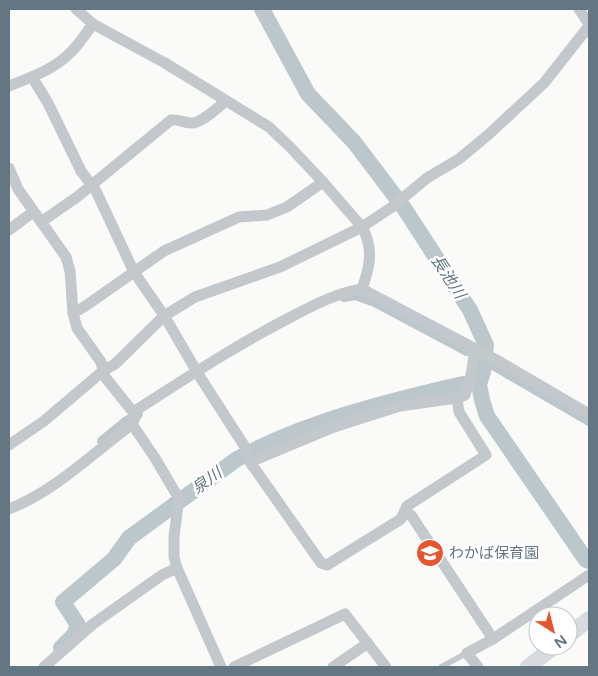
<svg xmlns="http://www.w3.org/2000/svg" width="598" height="676" viewBox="0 0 598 676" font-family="'Varela Round','Noto Sans JP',sans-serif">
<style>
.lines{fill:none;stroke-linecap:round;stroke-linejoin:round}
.canal{stroke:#bbc7cb;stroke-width:10}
.river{stroke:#bbc7cb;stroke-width:16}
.service{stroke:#c3c8cc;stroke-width:5.5}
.minor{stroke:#c3c8cc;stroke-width:11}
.primary{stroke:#d6dbdf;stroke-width:16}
.labels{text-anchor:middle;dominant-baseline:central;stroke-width:5;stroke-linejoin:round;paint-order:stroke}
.poi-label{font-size:15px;fill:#657683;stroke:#fff;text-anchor:start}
.water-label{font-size:16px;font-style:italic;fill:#60757c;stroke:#fff}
</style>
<rect width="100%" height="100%" fill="#fafaf8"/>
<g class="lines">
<!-- canal -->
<g class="canal">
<path d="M344 297 355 295 375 302 467 351"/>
<path d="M481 358 589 421"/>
<path d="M102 441 124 423 138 414"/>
</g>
<!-- river -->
<g class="river">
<path d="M262 9 308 94 354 142 404 208 470 310 486 345 483 372 479 384 482 400 487 416 586 560 589 561"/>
<path d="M61 648 74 635 78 625 63 602 114 559 129 538 237 459C305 422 388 401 463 384"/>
</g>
<!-- service -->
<path class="service" d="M441 667 467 653"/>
<!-- minor -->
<g class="minor">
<path d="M76 9 93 24 165 63 269 127 290 147 323 182 362 227C374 249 370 266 362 289"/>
<path d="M579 9 589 24"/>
<path d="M32 77 48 103 81 171 96 191 134 272 165 317 200 377 245 447 247 457 250 462 321 563 327 565 401 519 407 506 486 455 459 412 457 398"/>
<path d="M9 86C30 78 55 69 71 52 79 44 86 33 93 24"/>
<path d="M9 168 18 189 66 257 70 271 73 313"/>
<path d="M41 222 77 197 171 120C178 119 184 123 191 123 201 124 218 107 226 101"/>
<path d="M9 230 33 212"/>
<path d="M133 412C185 379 236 345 291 317 314 305 336 293 362 289L495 359 589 414"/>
<path d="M9 445 44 421 103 371 115 364 164 316 195 297 280 267 362 227 392 207 427 178 459 159 488 135 544 83 589 26"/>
<path d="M250 462 334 427 400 406 457 398 465 395 471 375 475 349"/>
<path d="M9 509C55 491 92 454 132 424"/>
<path d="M404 513 411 515 493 639 589 575"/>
<path d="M44 667 93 624 162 575 177 568"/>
<path d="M221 667 177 568 174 557V537L178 505V497L155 458 132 424 135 418 133 412 105 377 101 362 77 328 73 313 84 307 164 251 239 217 267 215 287 207 323 182"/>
<path d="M234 667 345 614 386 667"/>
<path d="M333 667 368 643"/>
<path d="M478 667 467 653 493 639"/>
</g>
<!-- primary -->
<g class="primary">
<path d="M568 636 589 619"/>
<path d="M528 667 555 646"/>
</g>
</g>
<!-- icons -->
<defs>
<g id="school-disc" transform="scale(1.4375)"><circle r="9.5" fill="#e4572e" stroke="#fff"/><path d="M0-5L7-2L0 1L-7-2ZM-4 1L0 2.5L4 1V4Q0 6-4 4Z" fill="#fff"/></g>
</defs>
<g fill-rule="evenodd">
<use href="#school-disc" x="430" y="553"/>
</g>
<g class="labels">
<!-- poi labels -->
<g class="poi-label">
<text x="449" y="553">わかば保育園</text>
</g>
<!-- water labels -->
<g class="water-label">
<text transform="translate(448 277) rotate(57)">長池川</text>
<text transform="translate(207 481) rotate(-36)">泉川</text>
</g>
</g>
<!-- border -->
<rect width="598" height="676" fill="none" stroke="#657683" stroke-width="20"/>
<!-- north arrow -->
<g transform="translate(553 631) rotate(144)"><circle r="24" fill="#ffffff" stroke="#c1c8cd"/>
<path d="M0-4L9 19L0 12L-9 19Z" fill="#e4572e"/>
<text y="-8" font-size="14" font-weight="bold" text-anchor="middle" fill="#657683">N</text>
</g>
</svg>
